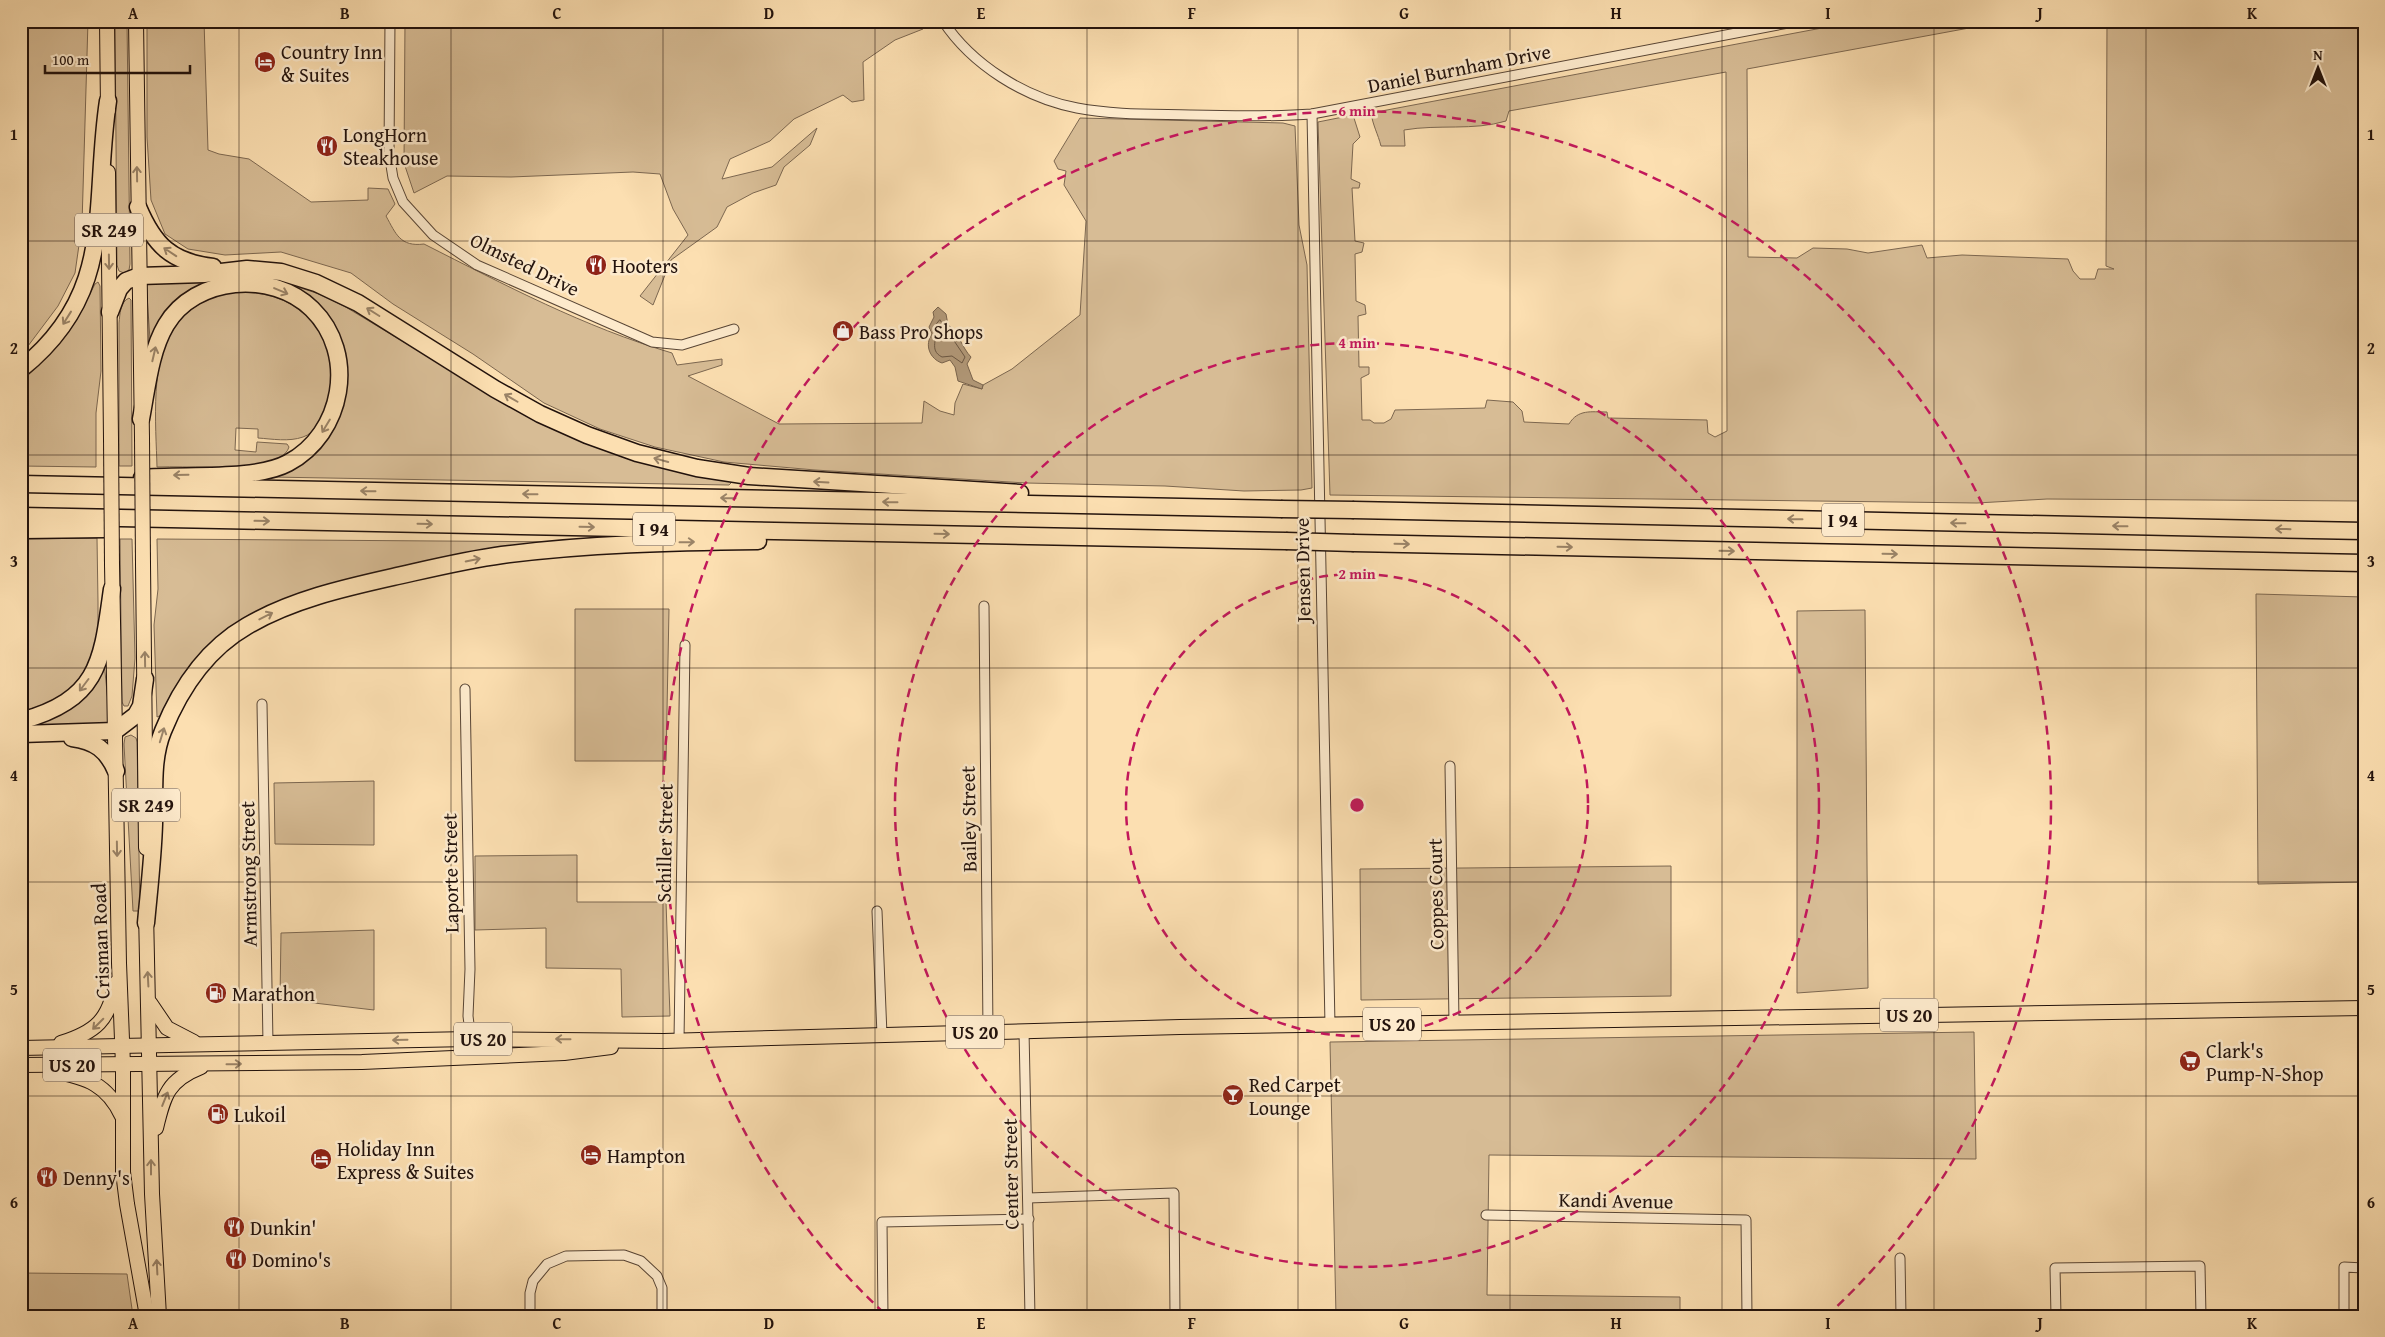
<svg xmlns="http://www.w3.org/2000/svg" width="2385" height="1337" viewBox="0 0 2385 1337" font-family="'Gentium Book Plus',serif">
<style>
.green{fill:#d7bc95;stroke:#7c6750}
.water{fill:#b29979;stroke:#78634d}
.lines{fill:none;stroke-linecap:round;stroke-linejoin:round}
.shore{stroke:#6a5642;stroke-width:1}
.street-casing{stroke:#584535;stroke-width:11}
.primary-casing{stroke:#22120c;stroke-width:16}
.highway-casing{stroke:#22120c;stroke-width:19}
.street{stroke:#fdeacc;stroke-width:9}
.primary{stroke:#fcdfb1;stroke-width:14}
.highway{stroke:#fcdfb1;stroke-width:16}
.primary-bridge-casing{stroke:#22120c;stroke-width:16;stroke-linecap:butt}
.highway-bridge-casing{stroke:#22120c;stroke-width:19;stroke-linecap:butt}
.primary-bridge{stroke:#fcdfb1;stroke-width:14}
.highway-bridge{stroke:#fcdfb1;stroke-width:16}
.oneway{stroke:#9a8367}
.grid{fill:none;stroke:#22120c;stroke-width:1;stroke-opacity:0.55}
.ring{fill:none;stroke:#c2185b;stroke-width:2.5;stroke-dasharray:9 6}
.labels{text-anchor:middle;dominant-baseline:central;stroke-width:5;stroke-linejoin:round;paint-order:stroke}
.shield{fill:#fdeacc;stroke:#645346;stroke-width:1}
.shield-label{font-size:19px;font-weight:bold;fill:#22120c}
.poi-label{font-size:20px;fill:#22120c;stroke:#fdeacc;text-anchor:start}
.street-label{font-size:20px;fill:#22120c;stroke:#fdeacc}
.centre{fill:#c2185b;stroke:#fdeacc;stroke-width:2.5}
.ring-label{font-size:15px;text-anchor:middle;font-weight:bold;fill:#c2185b;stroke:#fdeacc;stroke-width:5;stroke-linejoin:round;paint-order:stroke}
.neatline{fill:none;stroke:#22120c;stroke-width:2}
.grid-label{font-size:16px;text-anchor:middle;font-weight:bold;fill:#22120c}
</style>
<rect width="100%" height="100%" fill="#fcdfb1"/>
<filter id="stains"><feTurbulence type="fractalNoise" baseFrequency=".004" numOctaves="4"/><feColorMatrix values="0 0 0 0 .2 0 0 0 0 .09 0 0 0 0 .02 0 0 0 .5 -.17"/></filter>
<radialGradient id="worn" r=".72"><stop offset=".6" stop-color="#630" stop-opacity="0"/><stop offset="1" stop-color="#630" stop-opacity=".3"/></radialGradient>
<!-- green -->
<g class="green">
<path d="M21 21H88L82 224 75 273 58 306 28 346 21 351Z"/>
<path d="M115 21H127L130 264 129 270 124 273 119 271 117 265Z"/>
<path d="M147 21H204L208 150 219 154 249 159 311 202 368 200V188L388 189 395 204 386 216C396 234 400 247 424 244 505 285 584 327 672 353L677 365 722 359V365L688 376 779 424 922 423 924 401 940 411 954 415 955 403 963 384 982 389 983 385 1012 369 1080 315 1086 221 1064 185 1066 171 1058 169 1054 161 1080 118 1283 123 1295 126 1299 225 1307 265 1312 488 1301 490 1244 491 1165 486 1026 483 815 470 724 462 655 447 600 429 544 403 473 354 393 304 351 273 281 252 225 255 188 249 165 234 151 200 147 137Z"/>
<path d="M405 21H918L923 29 895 40 863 62 864 100 852 102 843 95 794 119 770 141 730 159 722 179 772 167 817 128 810 145 784 167 776 185 753 193 727 207 717 227 671 260 653 305 640 296 688 235 673 209 660 174 633 172 511 177 447 176 414 193 404 163Z"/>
<path d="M1859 21H2007L1747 69 1748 257 1797 258 1813 248 1847 249 1868 253 1922 245 1927 258 1962 255 2068 259 2073 271 2080 279H2095L2098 269H2114L2106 266 2107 21H2364V501L2047 499 1977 503 1330 495 1318 122 1353 115 1360 137 1353 144 1351 179 1360 183 1359 188H1352L1355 241 1364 243 1362 252 1355 254 1356 301 1365 305 1366 314 1358 316 1359 367H1369V374L1361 378 1362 420H1370L1374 423H1384L1391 419 1395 410 1485 408 1487 400 1513 402 1522 411 1524 422 1569 424C1578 409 1591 412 1607 412L1608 418 1707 420 1708 433 1715 437 1727 431 1726 72 1509 111 1506 121C1473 131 1439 124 1404 130L1405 146H1381C1378 134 1373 126 1371 113Z"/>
<path d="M223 278 152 339 150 340 146 280Z"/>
<path d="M280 281 319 294 344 306 485 391 732 482 729 485 270 477C282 471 298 467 308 458 342 432 339 396 344 358Z"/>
<path d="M98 282 100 286 101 371 96 413V467L21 466V377C56 355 77 320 95 284Z"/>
<path d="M226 292C249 292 271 292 292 305 328 326 342 375 324 411 319 422 315 433 303 437 289 442 272 439 258 438V429L236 428 235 450 256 452 257 442 287 444 289 447C287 456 270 463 261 465 229 469 189 466 157 467 156 426 149 355 177 322 190 307 208 299 226 292Z"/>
<path d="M129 298 131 300 132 466H119V323C120 314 120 302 129 298Z"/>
<path d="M97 538 98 602V636L94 654 76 687 48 706 21 712V539Z"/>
<path d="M120 539H132L135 658 132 696 128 706H124L122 702Z"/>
<path d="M157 539 577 542 260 612 162 715 157 717 154 625 158 589Z"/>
<path d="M2256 594 2364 597V882L2258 884Z"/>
<path d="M575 609H669L666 761H575Z"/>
<path d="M1865 610 1868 988 1797 993V611Z"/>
<path d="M104 662 110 722 96 725 32 727 31 724Z"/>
<path d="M131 735 136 738 137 742 140 911H133L124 744 125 737Z"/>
<path d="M374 781V845L275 844 274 783Z"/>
<path d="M577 855V902H666L670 1016 622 1017 621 969 546 968V928L475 930V856Z"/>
<path d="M1671 866V996L1361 1000 1360 869Z"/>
<path d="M374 930V1010L280 999 281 933Z"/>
<path d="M1974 1032 1976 1159 1489 1155 1487 1295 1680 1297V1316H1336L1330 1042Z"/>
<path d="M21 1273 127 1274 133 1316H21Z"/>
</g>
<!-- water -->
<path class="water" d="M938 307 946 314 948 325C958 331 962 348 971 357L967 364 973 380 983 385 982 389 958 381 955 367 950 360 942 363C930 359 924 345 932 334L929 327 934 317 933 312Z"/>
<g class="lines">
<!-- shore -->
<path class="shore" d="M940 320 965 357 962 363 952 356 942 357C928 350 939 338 935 326Z"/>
<!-- street casing -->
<g class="street-casing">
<g id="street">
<path d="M390 21 389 153 393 178 403 202 433 235 477 265 652 342 682 345 734 329"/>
<path d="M943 21C972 65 1025 98 1077 108 1114 115 1153 114 1190 115 1231 116 1271 117 1312 114L1799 21"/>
<path d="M1312 114 1330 1025"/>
<path d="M984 606 988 1032"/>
<path d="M465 689 470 969 468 1016 473 1057"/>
<path d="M262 704 268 1043"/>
<path d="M1450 766 1454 1022"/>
<path d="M877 911 882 1035"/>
<path d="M1024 1031 1030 1316"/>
<path d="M679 1040 685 645"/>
<path d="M1028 1198 1174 1193 1175 1316"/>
<path d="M1486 1215 1746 1220 1747 1316"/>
<path d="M1900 1258 1901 1316"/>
<path d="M530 1316V1293L533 1281 547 1264 566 1256 624 1255 641 1261 657 1276 662 1288V1316"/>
<path d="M883 1316 882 1222 1029 1219"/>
<path d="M2056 1316 2055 1268 2200 1266 2201 1316"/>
<path d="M2344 1316V1267L2364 1268"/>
</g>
</g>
<!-- primary casing -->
<g class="primary-casing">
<g id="primary">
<path d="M107 21 108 110"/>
<path d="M136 21 142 438"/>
<path d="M108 172 111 439"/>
<path d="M112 564 119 963 123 1065V1172L127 1204 147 1316"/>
<path d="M143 564 146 848"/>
<path d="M146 912 152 1194 159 1316"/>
<path d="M150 1003 167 1028 194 1042"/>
<path d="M61 1043C96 1032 109 1020 116 983"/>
<path d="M21 1048 470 1039 664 1041 1180 1027 2364 1008"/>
<path d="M21 1065 362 1062 564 1053 611 1047"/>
<path d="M54 1071C87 1078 107 1084 122 1116"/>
<path d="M156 1128C164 1095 168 1080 201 1067"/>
</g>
</g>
<!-- highway casing -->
<g class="highway-casing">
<g id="highway">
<path d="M138 207C154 245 171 262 213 267"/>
<path d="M110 312 119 289 126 281 139 276 204 274 247 269 281 272 316 283 358 303 495 389 540 414 587 435 637 453 697 468 749 476 1020 493"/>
<path d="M21 369C117 292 92 207 108 101"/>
<path d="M141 419C147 388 150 352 166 325 195 276 272 270 312 309 358 354 343 434 288 463 255 481 182 474 142 478"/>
<path d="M21 484 1281 509"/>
<path d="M1354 510 2364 531"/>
<path d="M21 516 1286 541"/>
<path d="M21 530 106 529"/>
<path d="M1354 543 2364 563"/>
<path d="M21 721C100 699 102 661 112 589"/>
<path d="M21 734 115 731 136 715 141 706 145 679"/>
<path d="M72 738C95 741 107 750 116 771"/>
<path d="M146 923C149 890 153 857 154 824 155 794 151 760 163 731 180 689 207 649 247 626 291 600 344 588 393 577 429 569 465 560 502 555 587 544 673 542 758 541"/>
</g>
</g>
<!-- street -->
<use href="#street" class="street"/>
<!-- primary -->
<use href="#primary" class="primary"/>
<!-- highway -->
<use href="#highway" class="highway"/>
<!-- primary-bridge casing -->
<g class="primary-bridge-casing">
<g id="primary-bridge">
<path d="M142 438 143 564"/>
<path d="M111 439 112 564"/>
</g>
</g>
<!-- highway-bridge casing -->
<g class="highway-bridge-casing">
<g id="highway-bridge">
<path d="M1281 509 1354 510"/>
<path d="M1286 541 1354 543"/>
</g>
</g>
<!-- primary-bridge -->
<use href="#primary-bridge" class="primary-bridge"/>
<!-- highway-bridge -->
<use href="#highway-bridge" class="highway-bridge"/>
</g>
<!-- one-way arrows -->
<defs><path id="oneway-shaft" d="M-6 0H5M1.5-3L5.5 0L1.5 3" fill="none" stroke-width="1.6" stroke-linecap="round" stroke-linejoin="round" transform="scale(1.25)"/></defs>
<g class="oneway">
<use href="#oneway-shaft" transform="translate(137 174) rotate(-91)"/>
<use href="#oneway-shaft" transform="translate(170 252) rotate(-146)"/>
<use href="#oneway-shaft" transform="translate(109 262) rotate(89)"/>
<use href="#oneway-shaft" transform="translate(281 291) rotate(23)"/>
<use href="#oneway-shaft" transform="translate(373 312) rotate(-148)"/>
<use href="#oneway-shaft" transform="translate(67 318) rotate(122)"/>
<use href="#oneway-shaft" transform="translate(154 354) rotate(-77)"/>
<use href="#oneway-shaft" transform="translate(511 398) rotate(-150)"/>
<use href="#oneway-shaft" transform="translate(326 426) rotate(121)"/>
<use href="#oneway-shaft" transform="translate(661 460) rotate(-165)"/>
<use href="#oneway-shaft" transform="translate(181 475) rotate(179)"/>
<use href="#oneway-shaft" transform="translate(821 482) rotate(-177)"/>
<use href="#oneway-shaft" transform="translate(368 491) rotate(-179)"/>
<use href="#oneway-shaft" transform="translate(530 494) rotate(-179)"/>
<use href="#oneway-shaft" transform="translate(728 498) rotate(-179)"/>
<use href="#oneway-shaft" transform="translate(890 502) rotate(-179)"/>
<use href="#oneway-shaft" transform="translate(1795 519) rotate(-179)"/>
<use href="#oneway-shaft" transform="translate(262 521) rotate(1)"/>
<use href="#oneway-shaft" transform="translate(1958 523) rotate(-179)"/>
<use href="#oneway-shaft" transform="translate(425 524) rotate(1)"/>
<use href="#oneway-shaft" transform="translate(2120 526) rotate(-179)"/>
<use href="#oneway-shaft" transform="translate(587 527) rotate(1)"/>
<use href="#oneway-shaft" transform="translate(2283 529) rotate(-179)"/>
<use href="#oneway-shaft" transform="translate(942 534) rotate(1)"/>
<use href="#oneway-shaft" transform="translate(687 542) rotate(-1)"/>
<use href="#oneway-shaft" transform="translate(1402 544) rotate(1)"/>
<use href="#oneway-shaft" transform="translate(1565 547) rotate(1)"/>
<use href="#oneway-shaft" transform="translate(1727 551) rotate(1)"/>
<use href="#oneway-shaft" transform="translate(1890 554) rotate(1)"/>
<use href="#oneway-shaft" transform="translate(473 560) rotate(-11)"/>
<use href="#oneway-shaft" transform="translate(266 616) rotate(-27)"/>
<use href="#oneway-shaft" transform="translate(145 659) rotate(-91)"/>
<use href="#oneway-shaft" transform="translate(84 685) rotate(127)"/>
<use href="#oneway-shaft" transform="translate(162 735) rotate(-73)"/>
<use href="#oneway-shaft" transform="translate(117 849) rotate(89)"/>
<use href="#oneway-shaft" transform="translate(148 979) rotate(-93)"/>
<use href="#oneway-shaft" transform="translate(98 1024) rotate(135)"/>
<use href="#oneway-shaft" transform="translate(563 1039) rotate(-179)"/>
<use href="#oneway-shaft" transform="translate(400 1040) rotate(179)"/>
<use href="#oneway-shaft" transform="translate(234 1064) rotate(-1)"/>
<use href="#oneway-shaft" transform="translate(165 1099) rotate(-68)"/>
<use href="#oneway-shaft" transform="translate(151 1167) rotate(-90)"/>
<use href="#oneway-shaft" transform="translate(157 1267) rotate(-93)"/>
</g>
<!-- grid -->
<path class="grid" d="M239 21V1316M451 21V1316M663 21V1316M875 21V1316M1087 21V1316M1298 21V1316M1510 21V1316M1722 21V1316M1934 21V1316M2146 21V1316M21 241H2364M21 455H2364M21 668H2364M21 882H2364M21 1096H2364"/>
<!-- distance rings -->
<g class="ring">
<circle cx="1357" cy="805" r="231"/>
<circle cx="1357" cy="805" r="462"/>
<path d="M884 1313A694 694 0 1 1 1830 1313"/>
</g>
<!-- icons -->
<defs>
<g id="hotel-disc" transform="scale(1.125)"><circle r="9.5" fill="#8f2418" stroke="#fdeacc"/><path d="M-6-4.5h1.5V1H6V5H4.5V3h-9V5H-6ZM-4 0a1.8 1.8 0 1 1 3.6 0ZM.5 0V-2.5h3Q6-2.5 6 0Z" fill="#fff"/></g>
<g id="restaurant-disc" transform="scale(1.125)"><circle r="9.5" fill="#8f2418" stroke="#fdeacc"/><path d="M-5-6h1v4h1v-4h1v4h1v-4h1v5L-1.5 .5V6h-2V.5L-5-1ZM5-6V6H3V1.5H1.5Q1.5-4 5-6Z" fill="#fff"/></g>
<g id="shop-disc" transform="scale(1.125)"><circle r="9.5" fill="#8f2418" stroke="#fdeacc"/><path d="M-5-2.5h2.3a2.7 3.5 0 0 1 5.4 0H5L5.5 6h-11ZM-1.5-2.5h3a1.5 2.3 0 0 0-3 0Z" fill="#fff"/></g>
<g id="fuel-disc" transform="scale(1.125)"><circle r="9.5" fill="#8f2418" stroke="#fdeacc"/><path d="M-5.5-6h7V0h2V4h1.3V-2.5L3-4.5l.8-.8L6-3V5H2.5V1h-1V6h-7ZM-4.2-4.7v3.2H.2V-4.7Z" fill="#fff"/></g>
<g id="supermarket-disc" transform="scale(1.125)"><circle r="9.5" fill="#8f2418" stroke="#fdeacc"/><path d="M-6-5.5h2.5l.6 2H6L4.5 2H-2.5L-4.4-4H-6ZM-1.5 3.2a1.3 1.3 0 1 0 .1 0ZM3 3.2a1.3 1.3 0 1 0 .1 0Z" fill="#fff"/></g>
<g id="bar-disc" transform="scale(1.125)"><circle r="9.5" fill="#8f2418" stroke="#fdeacc"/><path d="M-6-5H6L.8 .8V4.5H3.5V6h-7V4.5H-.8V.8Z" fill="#fff"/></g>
</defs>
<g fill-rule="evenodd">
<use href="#hotel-disc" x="265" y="62"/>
<use href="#restaurant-disc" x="327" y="146"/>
<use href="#restaurant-disc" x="596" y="265"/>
<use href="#shop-disc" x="843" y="331"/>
<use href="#fuel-disc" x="216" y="993"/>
<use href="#supermarket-disc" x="2190" y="1061"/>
<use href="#bar-disc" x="1233" y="1095"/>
<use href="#fuel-disc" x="218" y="1114"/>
<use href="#hotel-disc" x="591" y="1155"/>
<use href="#hotel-disc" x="321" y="1159"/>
<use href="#restaurant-disc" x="47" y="1177"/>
<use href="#restaurant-disc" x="234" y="1227"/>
<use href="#restaurant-disc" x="236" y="1259"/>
</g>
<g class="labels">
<!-- shield labels -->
<g class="shield">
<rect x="75" y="213.5" width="68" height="33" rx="4"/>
<rect x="1822" y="503.5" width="42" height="33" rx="4"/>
<rect x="633" y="512.5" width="42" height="33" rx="4"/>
<rect x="112" y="788.5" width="68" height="33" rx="4"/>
<rect x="1880" y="998.5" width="58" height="33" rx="4"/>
<rect x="1363" y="1007.5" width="58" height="33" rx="4"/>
<rect x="946" y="1015.5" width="58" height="33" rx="4"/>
<rect x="454" y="1022.5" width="58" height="33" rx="4"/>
<rect x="43" y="1048.5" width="58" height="33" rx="4"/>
</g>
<g class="shield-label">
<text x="109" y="230">SR 249</text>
<text x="1843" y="520">I 94</text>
<text x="654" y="529">I 94</text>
<text x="146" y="805">SR 249</text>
<text x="1909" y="1015">US 20</text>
<text x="1392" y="1024">US 20</text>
<text x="975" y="1032">US 20</text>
<text x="483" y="1039">US 20</text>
<text x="72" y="1065">US 20</text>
</g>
<!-- poi labels -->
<g class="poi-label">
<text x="281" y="51">Country Inn<tspan x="281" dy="23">&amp; Suites</tspan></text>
<text x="343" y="134">LongHorn<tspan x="343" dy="23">Steakhouse</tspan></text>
<text x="612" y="265">Hooters</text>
<text x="859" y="331">Bass Pro Shops</text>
<text x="232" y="993">Marathon</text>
<text x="2206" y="1050">Clark's<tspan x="2206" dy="23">Pump-N-Shop</tspan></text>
<text x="1249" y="1084">Red Carpet<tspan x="1249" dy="23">Lounge</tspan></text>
<text x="234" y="1114">Lukoil</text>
<text x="337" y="1148">Holiday Inn<tspan x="337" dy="23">Express &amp; Suites</tspan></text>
<text x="607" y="1155">Hampton</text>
<text x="63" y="1177">Denny's</text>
<text x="250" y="1227">Dunkin'</text>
<text x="252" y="1259">Domino's</text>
</g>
<!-- street labels -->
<g class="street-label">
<text transform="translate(1459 68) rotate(-11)">Daniel Burnham Drive</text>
<text transform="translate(525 264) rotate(26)">Olmsted Drive</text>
<text transform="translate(1302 570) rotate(-91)">Jensen Drive</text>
<text transform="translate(968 819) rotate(-91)">Bailey Street</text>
<text transform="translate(664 843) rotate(-89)">Schiller Street</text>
<text transform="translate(450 873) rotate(-91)">Laporte Street</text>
<text transform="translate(248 874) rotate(-91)">Armstrong Street</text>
<text transform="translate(1435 894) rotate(-91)">Coppes Court</text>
<text transform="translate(100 941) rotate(-92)">Crisman Road</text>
<text transform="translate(1010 1174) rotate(-91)">Center Street</text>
<text transform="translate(1616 1200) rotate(1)">Kandi Avenue</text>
</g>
</g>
<circle cx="1357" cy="805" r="8" class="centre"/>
<g class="ring-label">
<text x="1357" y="116">6 min</text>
<text x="1357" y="348">4 min</text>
<text x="1357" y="579">2 min</text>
</g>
<!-- margin -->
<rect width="2385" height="1337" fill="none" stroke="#fcdfb1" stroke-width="55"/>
<!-- north arrow -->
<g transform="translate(2318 68)" stroke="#fdeacc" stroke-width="4" paint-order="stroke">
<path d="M0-4L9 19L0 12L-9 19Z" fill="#22120c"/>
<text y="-8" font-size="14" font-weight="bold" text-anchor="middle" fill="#22120c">N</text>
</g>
<!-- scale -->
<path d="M45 65v8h145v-8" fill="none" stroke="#22120c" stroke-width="2.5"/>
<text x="52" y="65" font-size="15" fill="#22120c" stroke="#fdeacc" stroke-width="4" paint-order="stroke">100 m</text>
<rect x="28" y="28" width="2330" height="1282" class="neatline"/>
<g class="grid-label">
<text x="133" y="19">A</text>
<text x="345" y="19">B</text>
<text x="557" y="19">C</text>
<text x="769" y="19">D</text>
<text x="981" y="19">E</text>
<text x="1192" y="19">F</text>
<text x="1404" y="19">G</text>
<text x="1616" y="19">H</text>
<text x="1828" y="19">I</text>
<text x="2040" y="19">J</text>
<text x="2252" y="19">K</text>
<text x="14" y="140">1</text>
<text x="2371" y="140">1</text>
<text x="14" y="354">2</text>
<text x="2371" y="354">2</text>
<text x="14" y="567">3</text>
<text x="2371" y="567">3</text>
<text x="14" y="781">4</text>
<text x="2371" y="781">4</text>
<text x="14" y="995">5</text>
<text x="2371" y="995">5</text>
<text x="14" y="1208">6</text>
<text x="2371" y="1208">6</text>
<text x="133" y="1329">A</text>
<text x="345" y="1329">B</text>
<text x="557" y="1329">C</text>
<text x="769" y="1329">D</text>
<text x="981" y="1329">E</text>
<text x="1192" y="1329">F</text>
<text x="1404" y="1329">G</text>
<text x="1616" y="1329">H</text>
<text x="1828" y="1329">I</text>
<text x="2040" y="1329">J</text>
<text x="2252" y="1329">K</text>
</g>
<rect width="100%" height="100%" filter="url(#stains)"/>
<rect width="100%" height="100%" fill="url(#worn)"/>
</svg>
